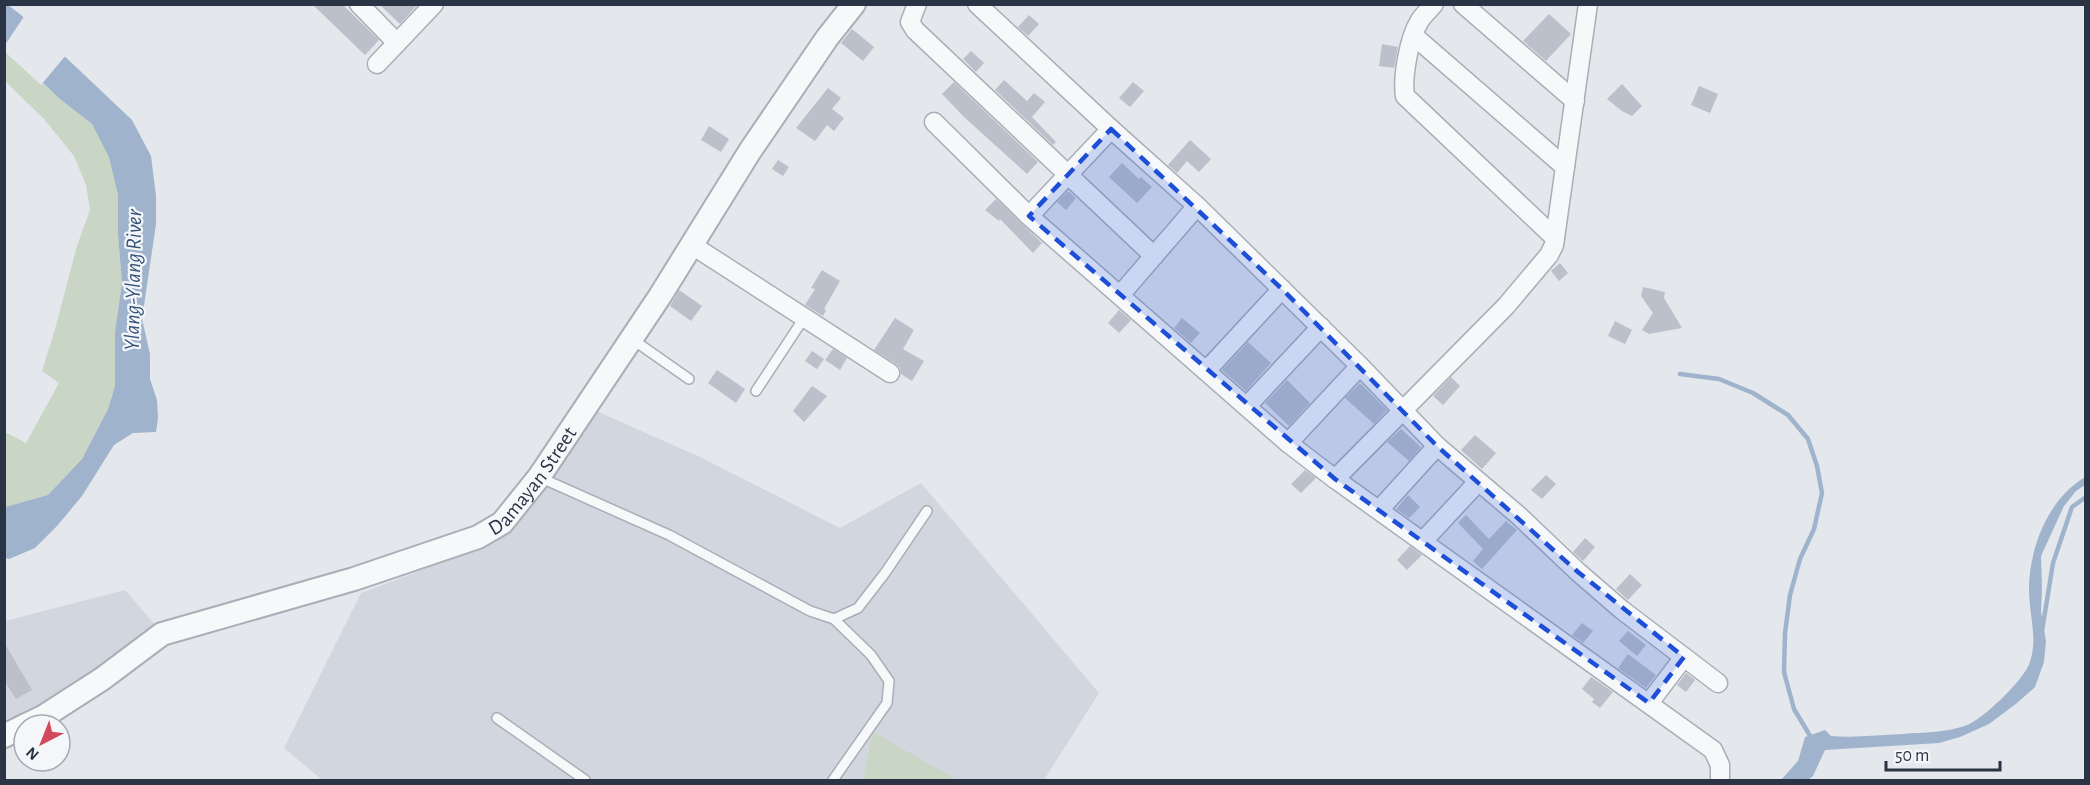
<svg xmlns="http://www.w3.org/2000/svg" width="2090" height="785" viewBox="0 0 2090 785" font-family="'Alegreya Sans',sans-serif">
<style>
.built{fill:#d2d6de}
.green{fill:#c9d6c5}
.water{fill:#9fb4cc}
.pier{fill:#e4e7ec}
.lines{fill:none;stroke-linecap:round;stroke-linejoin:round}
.stream{stroke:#9fb4cc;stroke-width:4.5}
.building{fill:#bbc0ca}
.service-casing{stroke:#a9aeb7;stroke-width:12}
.minor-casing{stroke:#a9aeb7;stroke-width:21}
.tertiary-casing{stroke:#a9aeb7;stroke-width:26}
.service{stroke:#f7f8fa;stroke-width:9}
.minor{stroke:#f7f8fa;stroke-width:18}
.tertiary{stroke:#f7f8fa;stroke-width:22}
.marked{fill:#1d4ed8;fill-opacity:0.2;stroke:#1d4ed8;stroke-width:4.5;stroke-dasharray:12 8;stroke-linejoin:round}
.labels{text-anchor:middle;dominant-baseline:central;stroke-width:4.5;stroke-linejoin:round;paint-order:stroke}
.street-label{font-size:21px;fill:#2b3445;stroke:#f4f6f9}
.water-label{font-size:22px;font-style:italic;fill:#34527a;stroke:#f4f6f9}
</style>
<rect width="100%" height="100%" fill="#e4e7ec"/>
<!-- built -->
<g class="built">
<path d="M585 406 700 457 840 528 921 483 1099 693 1044 780H322L284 748 361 593 496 542Z"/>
<path d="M125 590 156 626 39 707 5 728V621Z"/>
</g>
<!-- green -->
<g class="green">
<path d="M4 47 60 99 92 124 110 157 118 195V235L122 283 115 332V386L108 409 82 459 48 495 5 507V432L26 443 59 383 42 371 55 329 77 246 90 210 86 185 74 156 44 119 5 81Z"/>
<path d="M873 732 957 780H863Z"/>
</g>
<!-- water -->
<g class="water">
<path d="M5 5H8L21 15 132 120 151 156 156 196V224L142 319 150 354V379L157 400 158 418 156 432 133 433 114 445 82 496 57 526 35 548 9 559 5 558V507L48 495 82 459 108 409 115 386V332L122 283 118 235V195L109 157 92 124 60 99 5 47Z"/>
<path d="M2085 477V485L2076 491 2064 506 2041 556 2042 588 2041 611 2046 641 2044 662 2035 687 2017 703 1989 724 1960 737 1939 743 1825 750 1813 776 1808 780H1781L1798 761 1805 737 1825 730 1831 736C1856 738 1878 735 1903 734 1924 732 1947 733 1967 725 1983 719 2025 679 2030 662 2038 638 2029 614 2029 590 2029 548 2048 499 2085 477Z"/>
</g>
<!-- pier -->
<path class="pier" d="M25 15 67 54 41 85 4 51 5 45Z"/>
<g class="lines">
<!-- stream -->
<g class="stream">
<path d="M1680 374 1719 379 1753 393 1788 415 1808 439 1817 466 1822 493 1814 529 1800 559 1790 595 1785 633 1784 672 1794 709 1812 739"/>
<path d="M2042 631 2053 563 2072 507 2086 497"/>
</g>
</g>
<!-- building -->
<g class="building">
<path d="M312 4H342L379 40 365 55Z"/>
<path d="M379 4H418L400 24Z"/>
<path d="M1549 14 1571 34 1546 61 1523 41Z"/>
<path d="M1029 15 1039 24 1028 36 1018 27Z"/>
<path d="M852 29 874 47 863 61 841 43Z"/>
<path d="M1382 44 1398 47 1394 68 1379 66Z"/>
<path d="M971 51 984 63 976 72 963 59Z"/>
<path d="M1004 80 1027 101 1034 93 1045 102 1032 117 1056 142 1053 145 995 90Z"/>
<path d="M954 82 1038 162 1027 174 964 117 942 94Z"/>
<path d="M1133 82 1144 91 1130 107 1119 98Z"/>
<path d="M1622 84 1642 106 1632 116 1622 111 1607 99Z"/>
<path d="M1699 86 1718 94 1710 113 1691 105Z"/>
<path d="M828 88 841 98 832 109 844 118 834 131 827 125 815 141 796 128Z"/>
<path d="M709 126 729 139 721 152 701 140Z"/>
<path d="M1190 140 1211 159 1199 172 1187 161 1177 173 1168 165Z"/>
<path d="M778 160 789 167 783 176 772 169Z"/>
<path d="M1122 163 1139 179 1141 177 1152 187 1137 203 1109 177Z"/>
<path d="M1068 191 1076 198 1066 210 1057 202Z"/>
<path d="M996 199 1042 243 1033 253 1000 219 999 221 985 210Z"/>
<path d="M1560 263 1568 273 1559 281 1551 271Z"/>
<path d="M822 270 840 281 824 309 826 310 823 316 805 305 815 289 811 288Z"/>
<path d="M1643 287 1665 292 1664 298 1682 328 1649 334 1642 330 1653 313 1641 296Z"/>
<path d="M679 290 702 306 691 321 670 306Z"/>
<path d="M1119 310 1131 320 1119 333 1108 323Z"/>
<path d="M895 318 914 330 903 349 924 361 912 381 901 374 900 368 896 364 874 350Z"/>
<path d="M1182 318 1200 333 1191 343 1174 328Z"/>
<path d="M1615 321 1632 330 1625 344 1608 336Z"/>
<path d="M1248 342 1271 363 1246 391 1222 370Z"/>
<path d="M833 349 847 358 840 370 825 360Z"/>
<path d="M812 351 824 359 817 369 805 361Z"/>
<path d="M717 370 745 389 736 403 708 383Z"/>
<path d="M1451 377 1460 386 1443 405 1433 396Z"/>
<path d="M1287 380 1310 403 1289 426 1265 403Z"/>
<path d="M1360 383 1387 410 1374 424 1345 398Z"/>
<path d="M812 386 827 396 804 422 793 411Z"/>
<path d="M1401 429 1421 447 1409 461 1387 442Z"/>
<path d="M1475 435 1496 453 1482 469 1461 450Z"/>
<path d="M1305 470 1316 478 1301 493 1291 484Z"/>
<path d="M1546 475 1556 484 1542 499 1531 490Z"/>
<path d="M1408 495 1420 507 1409 518 1396 509Z"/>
<path d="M1466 515 1489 539 1506 521 1517 530 1482 569 1473 561 1483 549 1458 523Z"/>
<path d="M1585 538 1595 547 1583 561 1573 552Z"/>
<path d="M1410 546 1422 555 1407 570 1397 560Z"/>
<path d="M1630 574 1642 585 1628 600 1616 589Z"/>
<path d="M1582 623 1593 631 1583 643 1572 635Z"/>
<path d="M1628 631 1646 645 1637 656 1619 641Z"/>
<path d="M4 642 32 690 16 699 4 680Z"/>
<path d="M1628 654 1656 675 1646 688 1618 668Z"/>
<path d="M1686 673 1695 680 1686 692 1677 685Z"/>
<path d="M1591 677 1613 692 1600 708 1592 702 1594 699 1582 689Z"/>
</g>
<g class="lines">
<!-- service casing -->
<g class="service-casing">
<g id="service">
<path d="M632 339 689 379"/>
<path d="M756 391 804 318"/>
<path d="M539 477 669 535 810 611 834 619 858 608 885 573 927 511"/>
<path d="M497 718 585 780"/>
<path d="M833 780 887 703 889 681 871 655 834 619"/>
</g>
</g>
<!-- minor casing -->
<g class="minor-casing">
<g id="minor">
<path d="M359 4 397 43"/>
<path d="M917 4 910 22 915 30 1154 256"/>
<path d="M977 4 1111 129 1197 206 1360 366 1437 446 1518 515 1578 572 1622 610 1718 683"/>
<path d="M1434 4C1429 10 1422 16 1419 22 1409 38 1402 78 1405 96L1555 238"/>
<path d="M1463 4 1575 101"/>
<path d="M1414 36 1565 167"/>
<path d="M377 64 434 4"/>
<path d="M934 122 1029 216 1288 443 1335 479 1713 750 1720 765V780"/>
<path d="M1029 216 1111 129"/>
<path d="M692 245 890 373"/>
<path d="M1121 294 1197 206"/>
<path d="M1206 371 1282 289"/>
<path d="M1247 406 1321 327"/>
<path d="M1288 443 1360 366"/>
<path d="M1335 479 1506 306 1549 255 1554 245 1588 4"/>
<path d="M1379 510 1437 446"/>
<path d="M1423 541 1478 482"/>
<path d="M1649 703 1684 657"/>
</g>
</g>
<!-- tertiary casing -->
<g class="tertiary-casing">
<g id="tertiary">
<path id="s1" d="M26 725 43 717 102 679 162 634 354 579 478 537 502 523 539 477 660 296 750 151 827 38 854 4"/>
<path d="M4 736 24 726"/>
</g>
</g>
<!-- service -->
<use href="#service" class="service"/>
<!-- minor -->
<use href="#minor" class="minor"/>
<!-- tertiary -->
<use href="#tertiary" class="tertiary"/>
</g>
<!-- marked area -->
<path class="marked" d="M1111 129 1282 289 1437 446 1578 572 1684 657 1649 703 1335 479 1029 216Z"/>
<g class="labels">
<!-- street labels -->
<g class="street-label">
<text stroke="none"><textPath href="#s1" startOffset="574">Damayan Street</textPath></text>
</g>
<!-- water labels -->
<g class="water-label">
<text transform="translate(133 280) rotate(-89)">Ylang-Ylang River</text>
</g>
</g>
<!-- border -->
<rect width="2090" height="785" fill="none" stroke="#2b3445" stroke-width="12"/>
<!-- north arrow -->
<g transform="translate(42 743) rotate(222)"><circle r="28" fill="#f4f6f9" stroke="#a4a8b1" stroke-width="1.5"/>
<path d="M0-4.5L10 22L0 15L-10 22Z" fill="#d1495b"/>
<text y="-9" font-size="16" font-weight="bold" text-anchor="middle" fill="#2b3445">N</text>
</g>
<!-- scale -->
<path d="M1886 761v9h114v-9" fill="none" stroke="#2b3445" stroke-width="3"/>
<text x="1895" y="761" font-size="18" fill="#2b3445" stroke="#f4f6f9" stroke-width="4.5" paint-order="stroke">50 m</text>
</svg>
